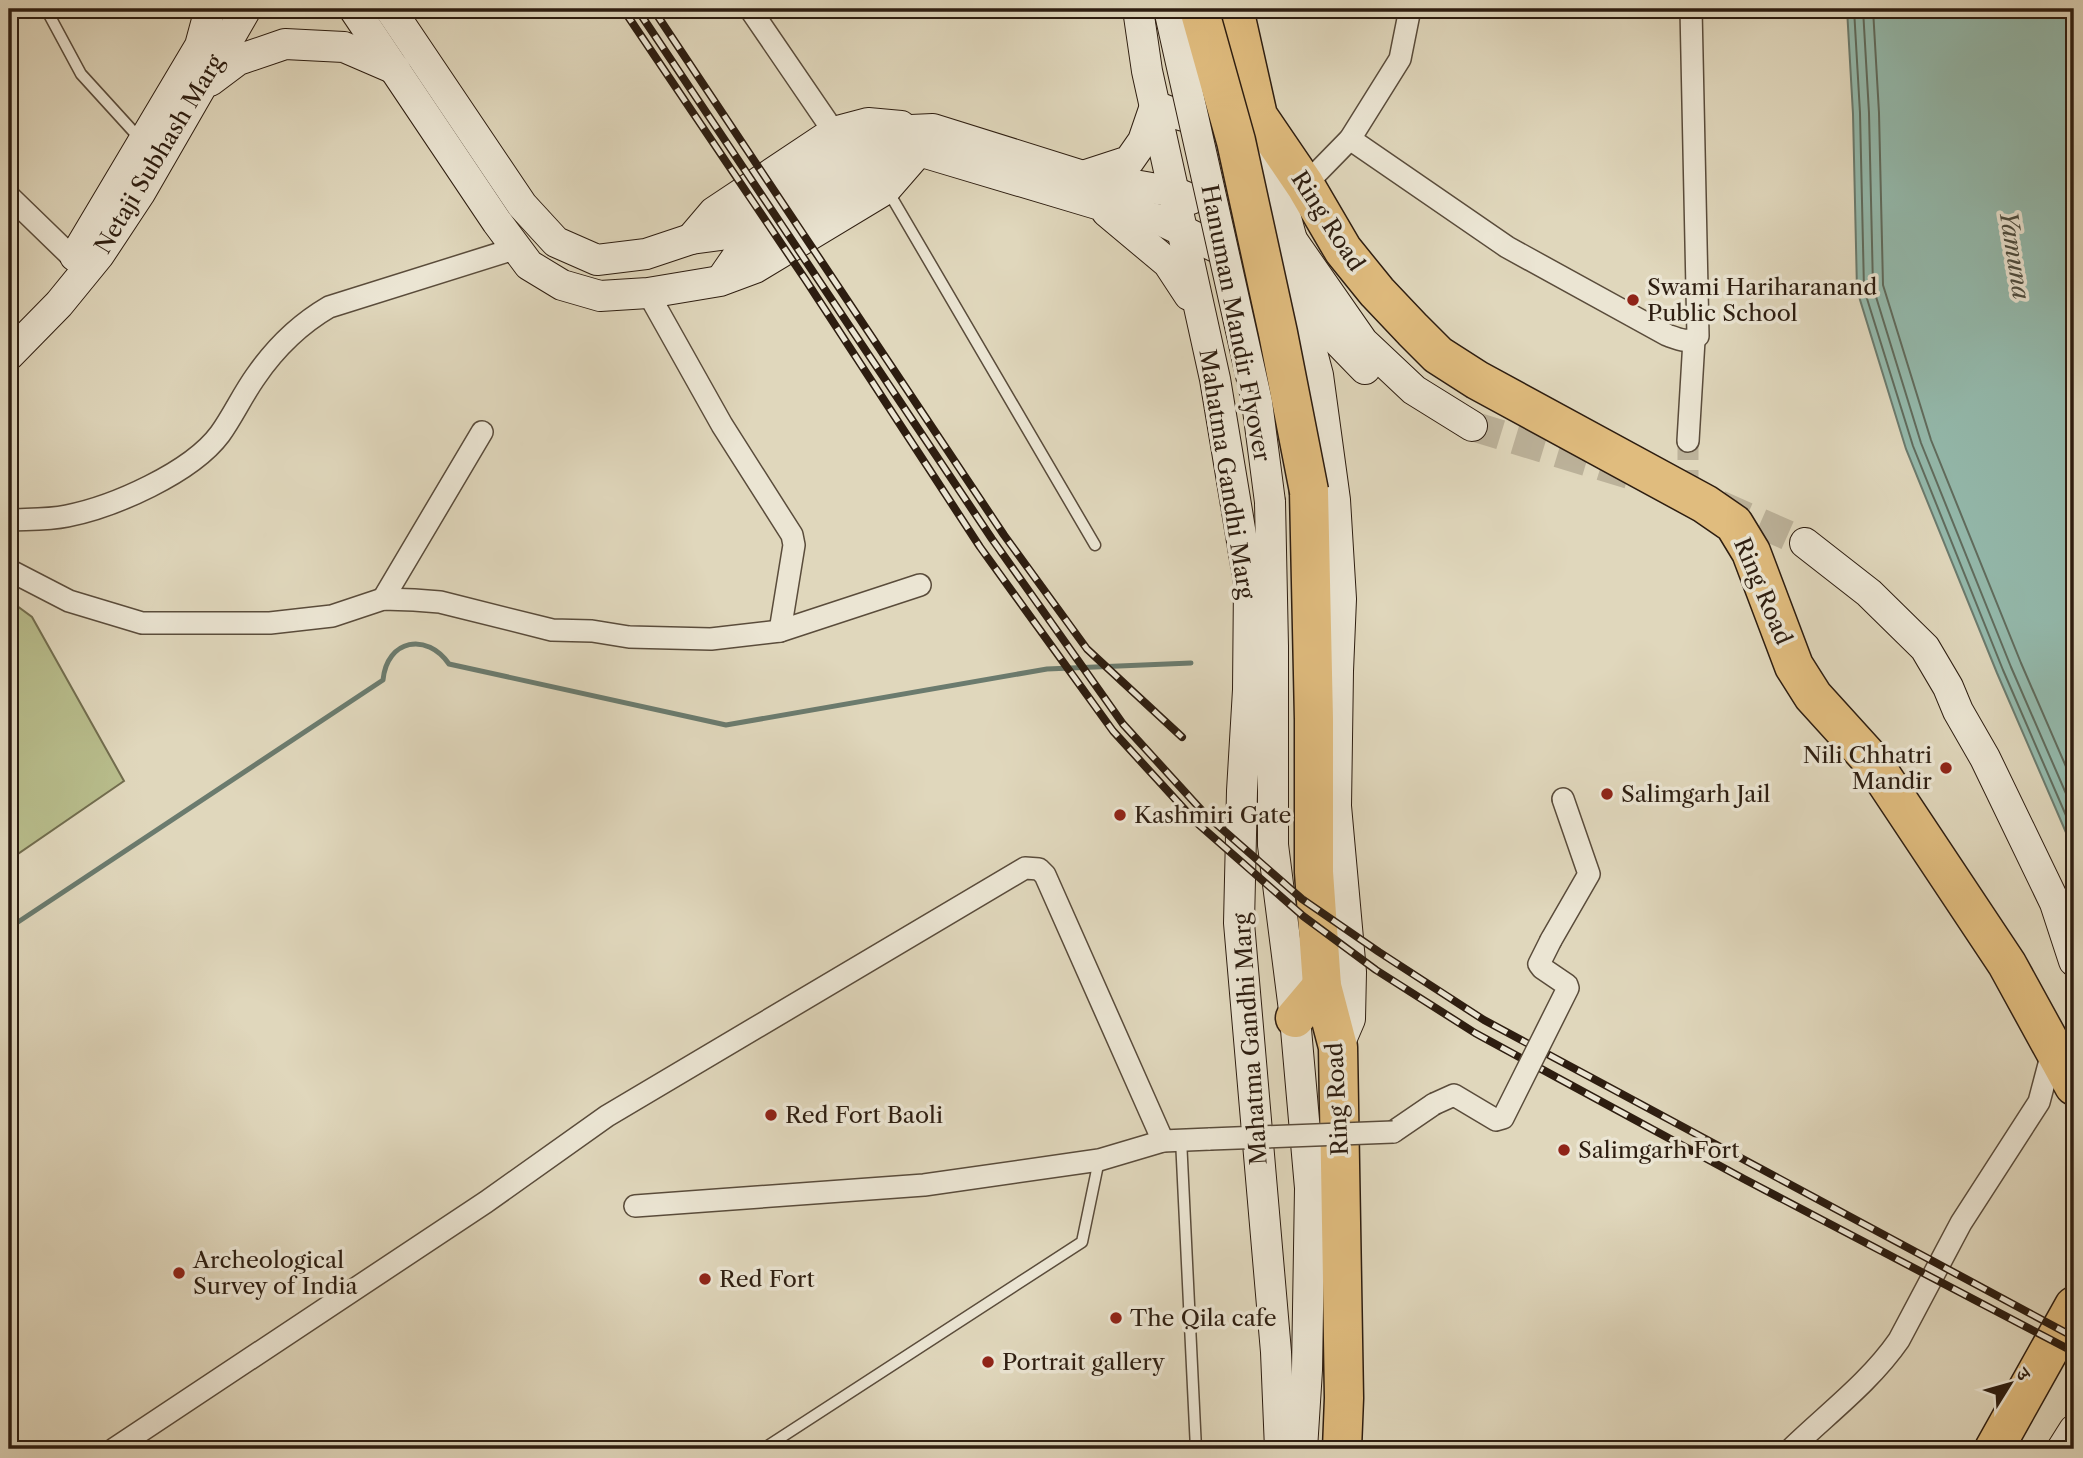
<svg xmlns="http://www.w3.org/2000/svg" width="2083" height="1458" viewBox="0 0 2083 1458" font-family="'Libre Caslon Text','Noto Serif Devanagari',serif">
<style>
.green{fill:#b8bd8c;stroke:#726d4e;stroke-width:2}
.water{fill:#94baad;stroke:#6b7b6e;stroke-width:2}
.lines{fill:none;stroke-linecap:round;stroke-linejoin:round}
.shore{stroke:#606c5e;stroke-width:2}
.stream{stroke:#6b7b6e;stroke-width:5}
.street-tunnel{stroke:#bcb29a;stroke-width:21;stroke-dasharray:21 10;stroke-linecap:butt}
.secondary-tunnel{stroke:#bcb29a;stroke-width:30;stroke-dasharray:30 15;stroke-linecap:butt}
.lane-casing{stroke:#5a4c3b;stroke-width:13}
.street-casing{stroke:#5a4c3b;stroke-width:24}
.secondary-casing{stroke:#2d1d10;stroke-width:32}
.highway-casing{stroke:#2d1d10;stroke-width:41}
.lane{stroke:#ebe5d3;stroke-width:10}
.street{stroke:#ebe5d3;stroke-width:21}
.secondary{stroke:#ebe5d3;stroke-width:30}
.highway{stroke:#e0bc7e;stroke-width:38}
.rail-casing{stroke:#2d1d10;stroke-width:8}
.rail{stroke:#ebe5d3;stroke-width:5;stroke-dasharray:16;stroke-linecap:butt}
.street-bridge-casing{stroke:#5a4c3b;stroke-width:24;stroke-linecap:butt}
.secondary-bridge-casing{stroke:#2d1d10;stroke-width:32;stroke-linecap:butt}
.highway-bridge-casing{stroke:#2d1d10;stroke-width:41;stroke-linecap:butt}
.street-bridge{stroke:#ebe5d3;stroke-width:21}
.secondary-bridge{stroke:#ebe5d3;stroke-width:30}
.highway-bridge{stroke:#e0bc7e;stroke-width:38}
.poi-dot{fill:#8f2418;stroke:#ebe5d3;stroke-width:2.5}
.labels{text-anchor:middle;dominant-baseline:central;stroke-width:7;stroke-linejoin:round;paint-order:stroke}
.street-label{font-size:23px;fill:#2d1d10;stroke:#ebe5d3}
.poi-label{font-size:23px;fill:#2d1d10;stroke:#ebe5d3;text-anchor:start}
.water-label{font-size:24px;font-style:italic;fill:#4c4c3f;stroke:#ebe5d3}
</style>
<rect width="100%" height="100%" fill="#e0d7bc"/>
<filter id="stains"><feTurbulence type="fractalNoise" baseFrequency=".00286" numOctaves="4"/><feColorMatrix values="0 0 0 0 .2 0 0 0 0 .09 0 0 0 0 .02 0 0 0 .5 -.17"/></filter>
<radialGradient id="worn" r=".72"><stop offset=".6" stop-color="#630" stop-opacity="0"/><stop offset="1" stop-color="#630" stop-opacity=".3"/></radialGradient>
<!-- green -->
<path class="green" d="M9 600 32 617 124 781 9 860Z"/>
<!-- water -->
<path class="water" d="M1847 9H2074V851L1997 673 1906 449 1857 290 1853 114Z"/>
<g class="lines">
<!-- shore -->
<g class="shore">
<path d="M1854 9 1860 113 1864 289 1913 446 2003 670 2074 834"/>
<path d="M1863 9 1869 113 1873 287 1921 443 2011 667 2074 812"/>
<path d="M1873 9 1879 113 1883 285 1931 440 2021 663 2074 785"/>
</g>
<!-- stream -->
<path class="stream" d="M9 928 383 680C387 639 427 632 449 664L726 725 1047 669 1191 663"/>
<!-- street-tunnel -->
<path class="street-tunnel" d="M1688 491V441"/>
<!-- secondary-tunnel -->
<g class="secondary-tunnel">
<path d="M1472 426 1629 474"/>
<path d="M1719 505 1805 543"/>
</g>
<!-- lane casing -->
<g class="lane-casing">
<g id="lane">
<path d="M46 9 81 74 142 141"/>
<path d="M888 191 1095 545"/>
<path d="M1181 1139 1196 1449"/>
<path d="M763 1449 1082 1242 1099 1160"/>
</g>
</g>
<!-- street casing -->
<g class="street-casing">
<g id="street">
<path d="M750 9 834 132"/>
<path d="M1350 139 1507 247 1667 335C1678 339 1688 344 1698 336L1691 9"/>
<path d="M1305 185 1350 139 1400 59 1410 9"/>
<path d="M9 196 74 259"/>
<path d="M648 293 722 425 792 535 794 545 780 631"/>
<path d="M1688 441 1694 340"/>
<path d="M9 520C28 519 48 520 67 516 113 507 191 473 220 434 233 416 243 394 256 376 276 347 300 324 329 307L517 248"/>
<path d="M9 570 69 601 142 623H270L332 616 383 599 414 600 440 602 552 630 592 631 629 637 711 639 780 631 920 585"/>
<path d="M383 599 482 432"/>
<path d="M1551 940 1589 874 1563 799"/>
<path d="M1393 1132 1434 1104"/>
<path d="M635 1206 924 1185 1099 1160 1163 1141 1210 1139"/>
<path d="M114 1449 486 1202 607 1116 1025 868 1039 869 1045 875 1163 1141"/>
<path d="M1791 1449C1827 1414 1870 1382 1899 1340L1961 1223 2039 1102 2053 1049"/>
</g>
</g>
<!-- secondary casing -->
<g class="secondary-casing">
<g id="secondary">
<path d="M354 9 497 222 529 265 562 285 600 296 648 293 720 281 755 268 886 189 919 151"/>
<path d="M390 9 522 205 556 242 597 260 646 254 691 239 721 235 846 155 911 130 933 129 1083 176 1174 192 1191 199"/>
<path d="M1138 9 1147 71 1215 379 1249 583 1248 690 1242 791 1239 923 1276 1352 1280 1449"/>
<path d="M210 81 238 60 285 44 344 47 395 69"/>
<path d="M1083 176 1129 161 1143 141 1155 106C1198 124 1214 122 1258 116L1292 240 1293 280 1318 375 1335 500 1341 599 1338 671 1336 806 1351 972 1350 1019 1338 1047"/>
<path d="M1107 212 1168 263 1189 295"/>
<path d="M691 239 714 212 834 132 868 123 901 126"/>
<path d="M1292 240 1363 342 1414 390 1472 426"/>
<path d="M75 256 200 46 210 9"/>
<path d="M721 280 739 254 824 197 868 169 919 151 1097 204 1160 220 1253 265 1280 275"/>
<path d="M1305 297 1329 332 1365 369"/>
<path d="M9 355 59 304 99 255 140 193 246 9"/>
<path d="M1270 502 1273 646V845L1295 1018 1310 1188 1307 1370 1302 1449"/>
<path d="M1805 543 1869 593 1925 648 1948 687 1958 711 1985 758 2055 903 2074 961"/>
<path d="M2062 1449 2074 1430"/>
</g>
</g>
<!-- highway casing -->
<g class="highway-casing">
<g id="highway">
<path d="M1234 9 1258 116 1305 185 1343 250 1377 292 1413 330 1438 355 1477 380 1705 504 1734 524 1751 552 1794 666 1813 696 1872 761 2007 964 2074 1086"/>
<path d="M1309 491 1314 719V872L1322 986 1338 1047 1344 1398 1342 1449"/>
<path d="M1295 1018 1322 986"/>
<path d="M1994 1449 2074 1306"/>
</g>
</g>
<!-- lane -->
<use href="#lane" class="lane"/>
<!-- street -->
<use href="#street" class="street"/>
<!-- secondary -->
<use href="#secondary" class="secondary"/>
<!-- highway -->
<use href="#highway" class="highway"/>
<!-- rail casing -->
<g class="rail-casing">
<g id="rail">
<path d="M623 9 805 279 980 547 1113 731 1197 823 1303 916 1376 970 1475 1033 1744 1179 2074 1352"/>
<path d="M637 9 992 539 1123 724 1205 814 1302 899 1379 952 1484 1020 2074 1337"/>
<path d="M653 9 1004 535 1087 649 1182 737"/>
</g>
</g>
<!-- rail -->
<use href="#rail" class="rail"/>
<!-- street-bridge casing -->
<g class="street-bridge-casing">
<g id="street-bridge">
<path d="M1434 1104 1454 1095 1496 1120 1503 1118 1568 988 1567 985 1542 968 1539 964 1551 940"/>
<path d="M1210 1139 1393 1132"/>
</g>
</g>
<!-- secondary-bridge casing -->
<g class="secondary-bridge-casing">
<path id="secondary-bridge" d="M1169 9 1257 402 1270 502"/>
</g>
<!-- highway-bridge casing -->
<g class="highway-bridge-casing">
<path id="highway-bridge" d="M1199 9 1236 141 1278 333 1309 491"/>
</g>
<!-- street-bridge -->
<use href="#street-bridge" class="street-bridge"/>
<!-- secondary-bridge -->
<use href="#secondary-bridge" class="secondary-bridge"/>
<!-- highway-bridge -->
<use href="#highway-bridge" class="highway-bridge"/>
</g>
<!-- markers -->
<g class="poi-dot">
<circle cx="1633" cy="300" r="7"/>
<circle cx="1946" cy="768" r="7"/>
<circle cx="1607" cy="794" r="7"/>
<circle cx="1120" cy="815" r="7"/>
<circle cx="771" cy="1115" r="7"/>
<circle cx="1564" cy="1150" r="7"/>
<circle cx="179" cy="1273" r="7"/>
<circle cx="705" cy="1279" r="7"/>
<circle cx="1116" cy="1318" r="7"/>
<circle cx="988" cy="1362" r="7"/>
</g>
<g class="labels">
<!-- street labels -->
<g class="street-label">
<text transform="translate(159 154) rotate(-59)">Netaji Subhash Marg</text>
<text transform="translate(1328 221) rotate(57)">Ring Road</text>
<text transform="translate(1236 323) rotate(79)">Hanuman Mandir Flyover</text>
<text transform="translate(1227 474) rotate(81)">Mahatma Gandhi Marg</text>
<text transform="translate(1763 591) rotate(67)">Ring Road</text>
<text transform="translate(1250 1039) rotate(-94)">Mahatma Gandhi Marg</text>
<text transform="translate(1337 1099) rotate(-93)">Ring Road</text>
</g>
<!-- poi labels -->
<g class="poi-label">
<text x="1647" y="287">Swami Hariharanand<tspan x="1647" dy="26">Public School</tspan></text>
<text x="1932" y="755" text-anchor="end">Nili Chhatri<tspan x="1932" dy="26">Mandir</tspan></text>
<text x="1621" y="794">Salimgarh Jail</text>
<text x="1134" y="815">Kashmiri Gate</text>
<text x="785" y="1115">Red Fort Baoli</text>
<text x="1578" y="1150">Salimgarh Fort</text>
<text x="193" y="1260">Archeological<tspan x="193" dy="26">Survey of India</tspan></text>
<text x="719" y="1279">Red Fort</text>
<text x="1130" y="1318">The Qila cafe</text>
<text x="1002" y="1362">Portrait gallery</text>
</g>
<!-- water labels -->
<g class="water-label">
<text transform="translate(2015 255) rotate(81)">Yamuna</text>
</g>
</g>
<!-- margin -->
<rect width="2083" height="1458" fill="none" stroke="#e0d7bc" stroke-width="35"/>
<rect x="10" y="10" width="2062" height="1437" fill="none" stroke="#2d1d10" stroke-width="3.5"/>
<rect x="18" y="18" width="2048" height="1423" fill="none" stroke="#2d1d10" stroke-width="2"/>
<!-- north arrow -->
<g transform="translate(2010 1384) rotate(53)" stroke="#ebe5d3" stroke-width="5" paint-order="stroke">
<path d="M0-5L12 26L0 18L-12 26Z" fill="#2d1d10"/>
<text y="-10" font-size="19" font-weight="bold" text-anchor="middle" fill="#2d1d10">उ</text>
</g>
<rect width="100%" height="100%" filter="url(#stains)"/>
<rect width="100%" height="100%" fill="url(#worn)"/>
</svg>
